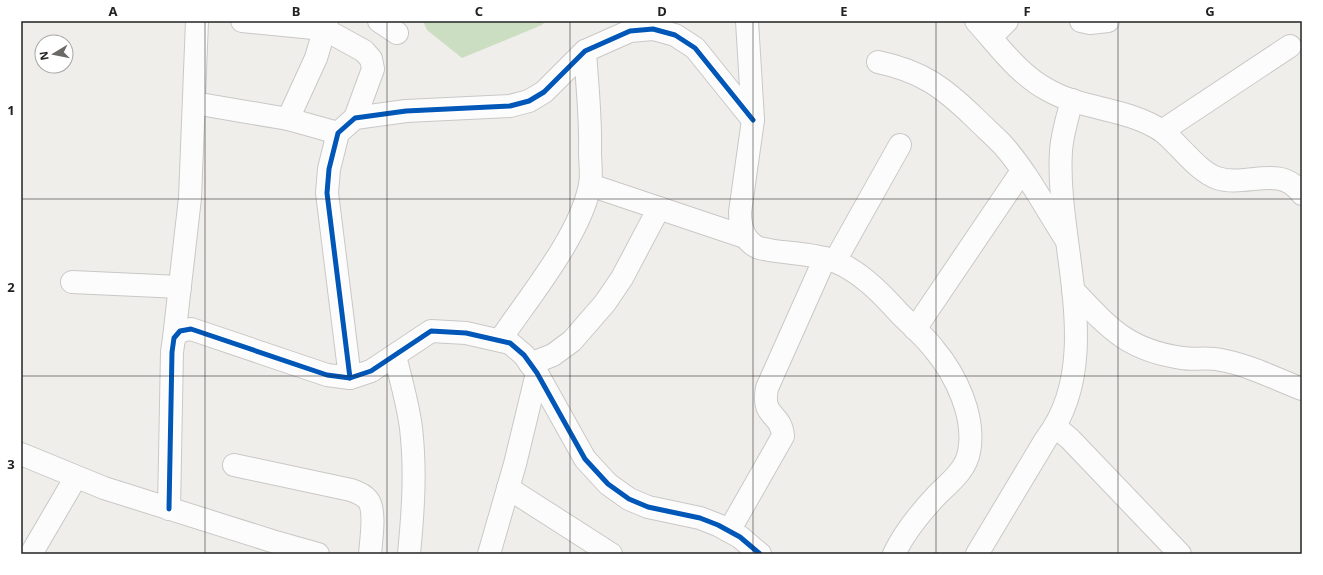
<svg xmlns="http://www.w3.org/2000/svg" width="1323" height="575" viewBox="0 0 1323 575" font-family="'Noto Sans',sans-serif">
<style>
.forest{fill:#cbdec1}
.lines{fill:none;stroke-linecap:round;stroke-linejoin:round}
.minor-casing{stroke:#c9c8c7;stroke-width:24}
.tertiary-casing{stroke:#c9c8c7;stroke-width:24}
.minor{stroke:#fdfcfc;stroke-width:22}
.tertiary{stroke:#fdfcfc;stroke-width:22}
.cycleway-casing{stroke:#fff;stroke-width:8}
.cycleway{stroke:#0057b8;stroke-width:5}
.grid{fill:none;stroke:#222;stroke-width:1;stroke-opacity:0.55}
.neatline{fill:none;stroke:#222;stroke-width:1.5}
.grid-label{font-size:13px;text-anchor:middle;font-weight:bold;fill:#222}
</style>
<rect width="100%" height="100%" fill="#f0eeeb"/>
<!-- forest -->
<path class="forest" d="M423 21H546L542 25 462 58 427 30Z"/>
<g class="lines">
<!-- minor casing -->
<g class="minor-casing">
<g id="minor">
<path d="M242 21 324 29 364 51 371 59 373 69 355 118"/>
<path d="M379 21 397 33"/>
<path d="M976 21C998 45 1019 75 1048 90 1083 110 1128 108 1162 131 1179 144 1197 171 1217 178 1247 188 1280 163 1302 194"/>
<path d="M1081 21 1090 23 1108 21"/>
<path d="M991 37 1007 21"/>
<path d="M878 62C921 71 943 87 974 117 983 126 993 135 1002 144 1027 172 1045 207 1065 238"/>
<path d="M194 103 288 119 338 133"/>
<path d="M288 119 316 58 327 21"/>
<path d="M1162 131 1290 46"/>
<path d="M590 185 745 237"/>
<path d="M835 261 900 145"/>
<path d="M72 282 180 287"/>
<path d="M1073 290C1109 328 1127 350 1182 358 1195 360 1208 357 1221 360 1249 365 1276 379 1302 389"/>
<path d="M915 329 1022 171"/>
<path d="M174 338 190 198 197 21"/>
<path d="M500 340C529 297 580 236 590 185 592 175 590 162 590 152 591 118 587 84 585 51"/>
<path d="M395 356C401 380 408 404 411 428 416 471 413 512 409 554"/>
<path d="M530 364 553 355 572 341 605 303 622 278 659 208"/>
<path d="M350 378 327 193 329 169 338 133 355 118 406 111 510 106 529 101 544 92 585 51 630 31 653 29 675 35 695 48 753 120"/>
<path d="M1056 427 1070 439 1180 554"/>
<path d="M21 454 104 488 272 541 318 554"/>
<path d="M234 465 351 490C357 492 364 495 368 500 376 510 371 541 370 554"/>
<path d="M508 488 611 554"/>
<path d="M169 509 172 352 174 338 180 331 191 329 327 375 350 378 371 371 431 331 466 333 510 343 524 355 537 373 585 459 608 484 629 499 648 507 700 518 718 525 740 537 760 554"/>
<path d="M729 531 783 436C781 412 761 418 767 388L825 258"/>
<path d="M31 554 76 477"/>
<path d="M489 554 515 464 537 373"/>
<path d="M977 554 1046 439C1107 360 1055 241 1061 151 1062 134 1068 116 1072 100"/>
</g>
</g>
<!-- tertiary casing -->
<g class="tertiary-casing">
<path id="tertiary" d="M747 21 753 120 740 212C740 226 743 240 757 247 760 249 765 249 769 250 791 254 813 253 834 261 860 271 882 294 900 314 911 325 924 336 934 349 956 375 976 417 969 452 966 470 949 483 937 495 921 512 904 533 894 554"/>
</g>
<!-- minor -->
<use href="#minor" class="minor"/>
<!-- tertiary -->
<use href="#tertiary" class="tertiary"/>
<!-- cycleway casing -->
<g class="cycleway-casing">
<g id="cycleway">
<path d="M350 378 327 193 329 169 338 133 355 118 406 111 510 106 529 101 544 92 585 51 630 31 653 29 675 35 695 48 753 120"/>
<path d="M169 509 172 352 174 338 180 331 191 329 327 375 350 378 371 371 431 331 466 333 510 343 524 355 537 373 585 459 608 484 629 499 648 507 700 518 718 525 740 537 760 554"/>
</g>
</g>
<!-- cycleway -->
<use href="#cycleway" class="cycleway"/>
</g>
<!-- grid -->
<path class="grid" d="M205 21V554M387 21V554M570 21V554M753 21V554M936 21V554M1118 21V554M21 199H1302M21 376H1302"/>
<!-- border -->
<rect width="1323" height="575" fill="none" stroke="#ffffff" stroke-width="44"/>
<!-- north arrow -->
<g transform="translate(54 54) rotate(260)"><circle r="19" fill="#ffffff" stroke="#a7a7a7"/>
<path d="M0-3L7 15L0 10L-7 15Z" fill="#6a6968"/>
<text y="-6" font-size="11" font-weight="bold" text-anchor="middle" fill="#222222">N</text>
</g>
<rect x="22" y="22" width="1279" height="531" class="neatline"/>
<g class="grid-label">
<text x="113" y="16">A</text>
<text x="296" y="16">B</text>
<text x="479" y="16">C</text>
<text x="662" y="16">D</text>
<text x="844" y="16">E</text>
<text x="1027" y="16">F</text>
<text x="1210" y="16">G</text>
<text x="11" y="115">1</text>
<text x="11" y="292">2</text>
<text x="11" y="469">3</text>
</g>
</svg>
